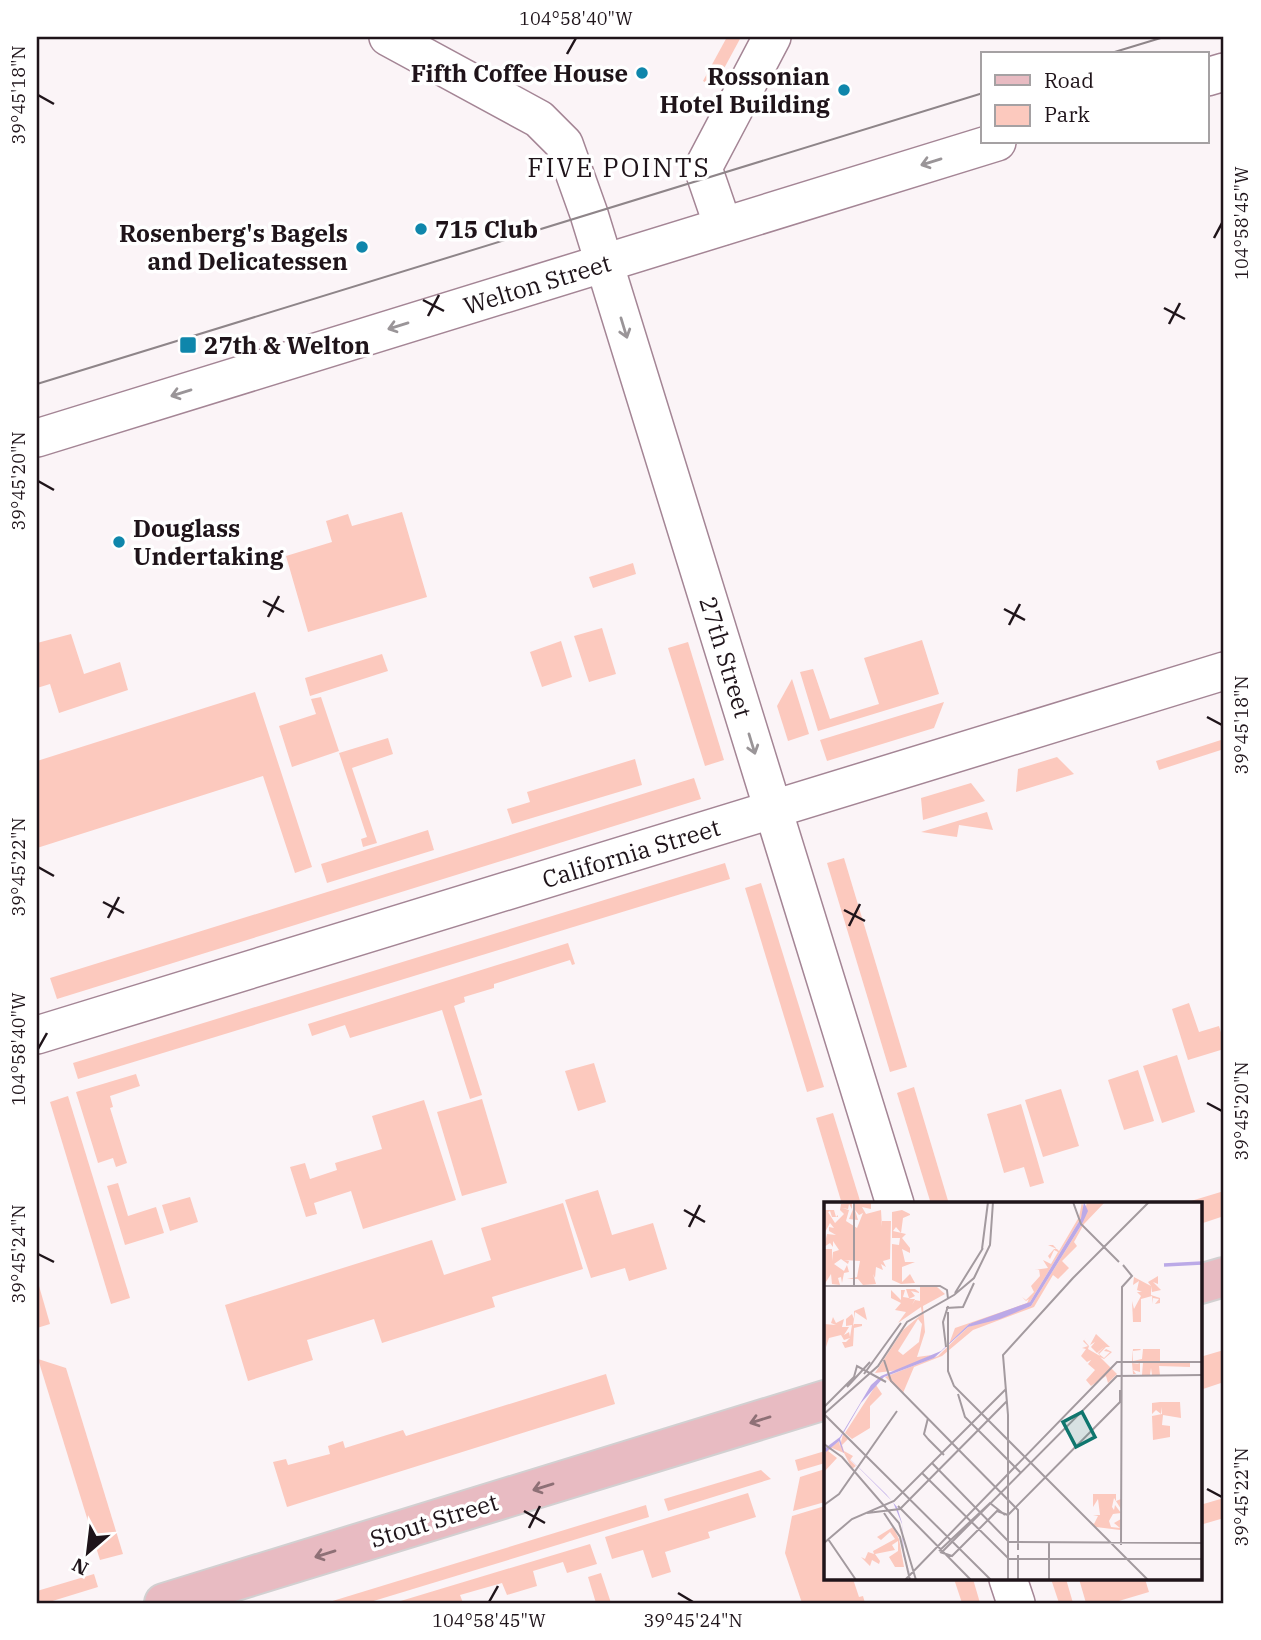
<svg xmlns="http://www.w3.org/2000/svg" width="1261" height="1640" viewBox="0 0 1261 1640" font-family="'IBM Plex Serif',serif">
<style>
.green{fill:#fcc9be}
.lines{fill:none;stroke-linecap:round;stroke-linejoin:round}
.minor-casing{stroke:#a48595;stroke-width:40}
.major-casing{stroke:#d2d0d1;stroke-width:42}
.minor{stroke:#fff;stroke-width:37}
.major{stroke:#e8bbc2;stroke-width:38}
.tram{stroke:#8e8589;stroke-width:2}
.oneway{stroke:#9a9598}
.oneway2{stroke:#8e7076}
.ticks{fill:none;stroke:#1f141a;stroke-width:2.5}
.poi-dot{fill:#0f86ab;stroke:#fff;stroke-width:2.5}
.labels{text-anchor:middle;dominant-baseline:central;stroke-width:7;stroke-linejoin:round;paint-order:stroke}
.poi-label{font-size:24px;font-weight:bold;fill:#1f141a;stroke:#fff;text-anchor:end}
.street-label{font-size:24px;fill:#1f141a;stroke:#fff}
.neighbourhood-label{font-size:26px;letter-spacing:2px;fill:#1f141a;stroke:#fff}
.inset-river{fill:none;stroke:#bba9e7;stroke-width:3.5}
.inset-road{fill:none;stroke:#a39a9f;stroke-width:2}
.view{fill:#0f766e;fill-opacity:0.15;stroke:#0f766e;stroke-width:3.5}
.inset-edge{fill:none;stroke:#1f141a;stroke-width:3.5}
.neatline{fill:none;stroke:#1f141a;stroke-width:2.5}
.ticks-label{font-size:18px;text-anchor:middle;fill:#1f141a}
</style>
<rect width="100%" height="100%" fill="#fbf4f7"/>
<!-- green -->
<g class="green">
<path d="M727 37H741L714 87 703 81Z"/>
<path d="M402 512 427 597 308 632 286 556 332 542 326 521 348 514 352 526Z"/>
<path d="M633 563 636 574 593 588 589 577Z"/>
<path d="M602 628 616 674 589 682 574 636Z"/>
<path d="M71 634 84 674 120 662 128 690 59 713 50 684 37 688V643Z"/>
<path d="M922 640 939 694 818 731 800 672 813 669 830 719 879 704 864 658Z"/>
<path d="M561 641 572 677 542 687 530 652Z"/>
<path d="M688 642 724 760 705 766 668 648Z"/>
<path d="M382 654 388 671 310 696 305 678Z"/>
<path d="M792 679 809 734 788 741 777 706Z"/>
<path d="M255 692 312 867 295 873 263 776 37 848V761Z"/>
<path d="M321 697 339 751 292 767 279 726 316 714 311 699Z"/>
<path d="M944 702 934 728 827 761 820 740Z"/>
<path d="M388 738 393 754 352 768 377 843 363 847 361 839 367 837 339 753Z"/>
<path d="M1224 739V749L1159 770 1156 761Z"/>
<path d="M1057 757 1074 774 1016 792 1018 769Z"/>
<path d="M635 759 642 785 512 824 507 809 530 802 527 792Z"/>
<path d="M694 778 701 799 57 999 50 978Z"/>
<path d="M971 783 985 801 923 820 921 798Z"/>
<path d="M987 812 993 830 959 825 957 837 921 832Z"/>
<path d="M428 830 434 850 327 883 321 864Z"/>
<path d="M844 858 907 1067 890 1072 827 863Z"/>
<path d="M725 863 730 879 78 1079 73 1063Z"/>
<path d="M761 883 824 1087 807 1092 745 888Z"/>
<path d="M568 943 575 964 572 965 570 960 494 984V988L464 997 465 1002 454 1006 482 1095 470 1099 442 1010 350 1038 345 1025 312 1036 308 1024Z"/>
<path d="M1189 1003 1199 1032 1219 1026 1224 1042V1049L1188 1060 1172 1009Z"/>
<path d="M1177 1055 1195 1112 1162 1123 1143 1066Z"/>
<path d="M594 1063 606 1102 578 1111 565 1071Z"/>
<path d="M1138 1070 1154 1121 1124 1130 1108 1080Z"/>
<path d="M136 1074 140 1086 110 1096 113 1107 110 1108 127 1163 116 1167 113 1158 98 1163 76 1092Z"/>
<path d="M914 1087 949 1204H931L897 1093Z"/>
<path d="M1061 1089 1079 1146 1043 1157 1025 1100Z"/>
<path d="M68 1096 130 1298 111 1304 50 1102Z"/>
<path d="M482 1099 507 1183 462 1196 437 1112Z"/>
<path d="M424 1100 456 1200 363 1229 351 1191 314 1203 317 1214 306 1217 290 1167 305 1163 310 1179 337 1170 335 1163 382 1149 372 1116Z"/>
<path d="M1021 1104 1044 1183 1030 1187 1024 1167 1004 1173 987 1114Z"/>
<path d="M833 1113 861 1204H842L816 1118Z"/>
<path d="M118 1183 128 1216 156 1207 164 1233 125 1245 107 1186Z"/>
<path d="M598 1190 612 1235 653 1223 667 1269 629 1281 625 1268 591 1278 565 1200Z"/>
<path d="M1224 1191V1216L1200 1224V1204H1181Z"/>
<path d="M190 1197 198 1222 170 1231 162 1205Z"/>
<path d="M563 1203 583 1269 492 1297 495 1307 382 1343 374 1319 307 1340 313 1360 248 1381 225 1305 432 1240 444 1275 491 1260 481 1228Z"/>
<path d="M37 1279 50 1324 37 1328Z"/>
<path d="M1224 1350V1382L1200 1390V1357Z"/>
<path d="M38 1359 66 1368 123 1554 100 1560Z"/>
<path d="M606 1374 615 1404 287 1507 273 1462 286 1459 288 1465 330 1454 328 1446 343 1441 345 1448 403 1430 406 1436Z"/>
<path d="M825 1451V1463L798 1471 795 1460Z"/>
<path d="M825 1469V1502L793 1511 800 1477Z"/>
<path d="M761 1470 771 1479 668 1511 664 1499Z"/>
<path d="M748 1493 756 1517 708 1532 710 1538 665 1552 671 1572 652 1578 643 1550 612 1559 605 1537Z"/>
<path d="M1224 1498V1518L1200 1525V1505Z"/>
<path d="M646 1505 649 1517 367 1603H326Z"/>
<path d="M825 1506V1579H853L859 1597 863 1596 865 1603H802L785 1553 792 1516Z"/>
<path d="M590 1544 597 1564 567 1573 563 1562 533 1571 537 1586 507 1595 502 1583 460 1595 463 1603H394Z"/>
<path d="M601 1573 611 1603H596L588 1577Z"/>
<path d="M94 1574 98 1587 46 1603H37V1591Z"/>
<path d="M954 1579H973L980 1603H962Z"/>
<path d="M1051 1579H1066L1073 1603H1059Z"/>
<path d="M1079 1579H1145L1149 1592 1112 1603H1086Z"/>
</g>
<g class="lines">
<!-- minor casing -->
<g class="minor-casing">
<g id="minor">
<path d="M388 37 539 119 564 144 589 214 895 1204"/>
<path d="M1207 77 1224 72"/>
<path d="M723 226 703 168 772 37"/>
<path d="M37 438 997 142"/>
<path d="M37 1035 1224 671"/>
<path d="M1008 1579 1016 1603"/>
</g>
</g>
<!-- major casing -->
<g class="major-casing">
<g id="major">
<path d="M1200 1284 1224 1277"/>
<path d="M164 1603 825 1400"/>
</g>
</g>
<!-- minor -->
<use href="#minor" class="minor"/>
<!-- major -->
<use href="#major" class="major"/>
<!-- tram -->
<g class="tram">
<path d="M1108 54 1164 37"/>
<path d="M37 384 983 93"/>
</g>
</g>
<!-- one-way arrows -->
<defs><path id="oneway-shaft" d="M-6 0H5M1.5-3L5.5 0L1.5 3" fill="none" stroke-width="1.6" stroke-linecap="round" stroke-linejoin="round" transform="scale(1.75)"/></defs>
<g class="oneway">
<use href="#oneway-shaft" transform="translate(931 162) rotate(163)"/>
<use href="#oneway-shaft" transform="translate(398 326) rotate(163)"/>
<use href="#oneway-shaft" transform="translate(624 328) rotate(73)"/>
<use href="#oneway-shaft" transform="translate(181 393) rotate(163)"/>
<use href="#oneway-shaft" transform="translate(752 744) rotate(73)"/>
</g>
<g class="oneway2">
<use href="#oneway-shaft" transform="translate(760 1420) rotate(163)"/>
<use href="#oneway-shaft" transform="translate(543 1487) rotate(163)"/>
<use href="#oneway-shaft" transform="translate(325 1554) rotate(163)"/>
</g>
<!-- ticks -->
<path class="ticks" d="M567 54 576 38M38 95 54 104M1214 238 1222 223M423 300 444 311M1164 308 1185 319M428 316 439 295M1169 324 1180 303M38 481 54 490M263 601 284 612M1004 609 1025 620M268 617 279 596M1009 625 1020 604M1207 717 1222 725M38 867 54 876M103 902 124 913M844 910 865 921M108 918 119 897M849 926 860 904M38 1049 47 1033M1207 1103 1222 1111M684 1210 705 1222M689 1227 700 1205M38 1254 54 1262M1207 1489 1222 1497M524 1511 545 1523M529 1528 540 1506M678 1593 693 1602M489 1602 498 1586"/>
<!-- markers -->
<g class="poi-dot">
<circle cx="642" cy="73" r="7"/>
<circle cx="844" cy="90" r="7"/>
<circle cx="421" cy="229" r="7"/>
<circle cx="362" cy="247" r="7"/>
<rect x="179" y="336" width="18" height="18" rx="3.5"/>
<circle cx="119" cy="542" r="7"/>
</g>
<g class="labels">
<!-- poi labels -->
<g class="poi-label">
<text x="628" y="73">Fifth Coffee House</text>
<text x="830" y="76">Rossonian<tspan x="830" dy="28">Hotel Building</tspan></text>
<text x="435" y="229" text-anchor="start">715 Club</text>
<text x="348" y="233">Rosenberg's Bagels<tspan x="348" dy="28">and Delicatessen</tspan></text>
<text x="204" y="345" text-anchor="start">27th &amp; Welton</text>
<text x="133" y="528" text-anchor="start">Douglass<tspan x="133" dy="28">Undertaking</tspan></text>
</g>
<!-- street labels -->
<g class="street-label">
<text transform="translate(537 284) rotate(-17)">Welton Street</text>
<text transform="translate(726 657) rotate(73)">27th Street</text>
<text transform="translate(631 853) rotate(-17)">California Street</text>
<text transform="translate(434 1520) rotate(-17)">Stout Street</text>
</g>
<!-- neighbourhood labels -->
<g class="neighbourhood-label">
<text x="619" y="167">FIVE POINTS</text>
</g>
</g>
<!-- overview -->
<g transform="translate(824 1202)">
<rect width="378" height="378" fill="#fbf4f7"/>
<path d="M28 0V7L25 2 24 7 18 6 25 8 22 19 33 26 39 11 35 13 31 8 34 18 25 17 32 0H47V7L38 5 42 12 57 8 58 25V19H67L66 57 59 59 62 65 57 62 59 68 52 65 51 76 49 72 52 82 39 83 34 77H23L33 75 36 59 20 58 25 59 24 62 17 57 10 62 20 69 23 63 25 70 20 71 18 81 17 75 14 76 16 83 8 82 7 72 0 83 1 47H8V59L9 50 15 48 9 39V45L6 41 0 45 3 32 12 33 5 29V25L10 26 6 21 0 32V8H10L12 15 14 13V15H8L6 9 4 10 11 21 20 12 16 8 17 2ZM258 0 260 8 257 16 206 100 201 104 171 116 145 122 125 142 131 126 203 101 205 97 202 99 198 95 202 98 210 90 207 84 216 74 215 67 210 68 224 66 219 58 227 62 234 50 230 48 226 57 224 54 230 47H233L224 43H229L235 49 255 15ZM263 0H281L260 22 250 40 253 44 238 59 245 66 234 77 229 73 210 105 149 128 118 154 90 165 79 191 61 175 114 154 144 125 207 104 258 22ZM78 8 86 12V13L79 16 77 31 72 25 69 29 82 32 78 36 86 46V51L78 47 81 60H91L78 65V80L86 72 91 81 77 82 68 78V42L75 43 76 36H68V10ZM334 74V82L329 80 337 88 328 90 327 84V93L336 96V101L331 102 335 97 329 96V102L328 94 317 97V120H309L308 99 310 107 317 94 313 90H318L313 88 315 79 309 83 310 75 327 84 324 80ZM96 85H113L121 92 99 104 101 130 93 155 108 153 75 168 51 171 79 128 98 112 97 105 74 121 82 110 71 108 77 101 67 96V88L77 98V88H81L79 95 85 96 82 87H91L95 90V91L87 89 91 94 85 97H91L88 103 91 98 96 99V104ZM94 117 98 122 95 140 79 153 74 149ZM40 105 43 118 31 110 29 124 30 122H38V124L30 126 29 144 21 146 18 140H22L26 136 20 138 17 133 5 136 2 145 0 122 12 123 7 121 9 115 12 121 20 117 18 125H25L20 133 25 130 26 135 28 123 22 124V117L28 112 30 117V109ZM272 132 286 145H282L275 152 280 156 286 150 280 149 282 147 288 150 280 157 276 155 293 172 284 181 282 174 267 184 262 178 271 168 264 162 267 158 263 160 257 154 262 147 258 146 264 144 259 139 263 135 260 138 265 144 264 147 276 154 274 151 280 145 273 151 267 145 271 140 266 143 263 141 266 143ZM309 147H316L317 148 309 149V159L318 157 319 147H336V161H366V165L335 164 336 173H328L327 166 326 173H318L319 160H316V170L309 168 312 172H309L308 161 316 162 308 159ZM52 183 58 192 46 204V226L28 237 21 231ZM336 200H356L357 216 339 213 338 223 346 224V235L329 238 328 214 338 212 337 205V212L332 208 328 212V201ZM19 232 24 237 18 243 20 249 29 254 26 258 32 264 28 267 20 251 8 246 4 249 13 256 0 270V251L15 239 16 244ZM269 292H292V299L297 297V307L290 296 288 305 290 308 291 303 297 311 289 312 285 319 287 325 296 326 290 321 297 317 296 328 272 325 264 318 270 322 274 314 269 313H276L274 297 269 305ZM69 325 75 337 80 365H71L65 355 74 349V339L68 343 71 348 51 352 56 359 55 362 48 358 46 364 37 355 41 357 44 350 50 352 49 349 71 337 66 330 57 338 53 335Z" fill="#fcc9be" fill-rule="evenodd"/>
<path d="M260 0 264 9 258 22 207 104 176 117 144 125 110 156 60 175 37 201 16 237 20 251 62 292 73 305 78 321 80 354 88 377 79 353 78 322 69 300 19 250 15 239 2 250 0 247 16 235 47 183 57 174 117 149 145 122 206 100 257 16Z" fill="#bba9e7"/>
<path class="inset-river" d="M340 63 378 61"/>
<path class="inset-road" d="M30 0V84M249 0 257 22 295 60M158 47 164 0M249 76 325 0M0 84H116L123 88 124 97M131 91 159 46M122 106 139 105 150 81M124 110V169L130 184 324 378M122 145 119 120 124 104M60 158 67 179 128 241M40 172 77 121M23 185 46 160M134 192 141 215 197 271M0 205 30 175 33 164 62 180M0 212 35 247M0 212 54 164 83 120 130 93 150 76 166 43 169 0M104 237 120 253M104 237 100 232 104 216M125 238 194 308V348M0 242 18 255 75 321 92 378M33 245 167 378M108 261 185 340 378 341M98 271 185 357H378M0 303 15 292 73 209M74 304 147 378M43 311 76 307 183 199M60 311 76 335 86 378M4 337 32 378M225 340V378M0 341 28 317 70 299 182 187M297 343 298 85 308 74 299 63M115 349 166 301 181 313M116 350 128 354 173 309 184 313 296 200V188M117 351 293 174 378 173M81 378 293 160H378M184 378V213L179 153 249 76M194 378V353"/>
<path class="view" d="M258 210 271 235 252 245 239 220Z"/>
<rect width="378" height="378" class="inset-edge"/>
</g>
<!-- border -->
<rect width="1261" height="1640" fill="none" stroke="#ffffff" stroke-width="77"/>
<!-- legend -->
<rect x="981" y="52" width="228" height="91" fill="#ffffff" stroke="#a5a1a3" stroke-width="2"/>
<rect x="995" y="75" width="35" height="10" fill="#e8bbc2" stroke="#a5a1a3" stroke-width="2"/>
<text x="1044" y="88" font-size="21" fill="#1f141a">Road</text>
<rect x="995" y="105" width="35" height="21" fill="#fcc9be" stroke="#a5a1a3" stroke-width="2"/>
<text x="1044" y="122" font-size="21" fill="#1f141a">Park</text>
<!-- north arrow -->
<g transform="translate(88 1552) rotate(208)" stroke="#ffffff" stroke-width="5" paint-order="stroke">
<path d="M0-5L12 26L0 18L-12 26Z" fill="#1f141a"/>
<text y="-10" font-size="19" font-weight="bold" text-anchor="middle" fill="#1f141a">N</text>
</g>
<rect x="38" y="38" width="1184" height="1564" class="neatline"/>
<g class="ticks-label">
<text x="576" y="25">104°58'40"W</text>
<text transform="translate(19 95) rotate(-90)" y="6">39°45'18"N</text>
<text transform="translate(1242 223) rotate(-90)" y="6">104°58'45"W</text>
<text transform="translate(19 481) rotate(-90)" y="6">39°45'20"N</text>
<text transform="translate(1242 725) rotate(-90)" y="6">39°45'18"N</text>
<text transform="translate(19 867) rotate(-90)" y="6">39°45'22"N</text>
<text transform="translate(19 1049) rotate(-90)" y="6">104°58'40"W</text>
<text transform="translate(1242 1111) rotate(-90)" y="6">39°45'20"N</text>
<text transform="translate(19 1254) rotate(-90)" y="6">39°45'24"N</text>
<text transform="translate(1242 1497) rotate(-90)" y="6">39°45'22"N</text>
<text x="489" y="1627">104°58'45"W</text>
<text x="693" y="1627">39°45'24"N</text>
</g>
</svg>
